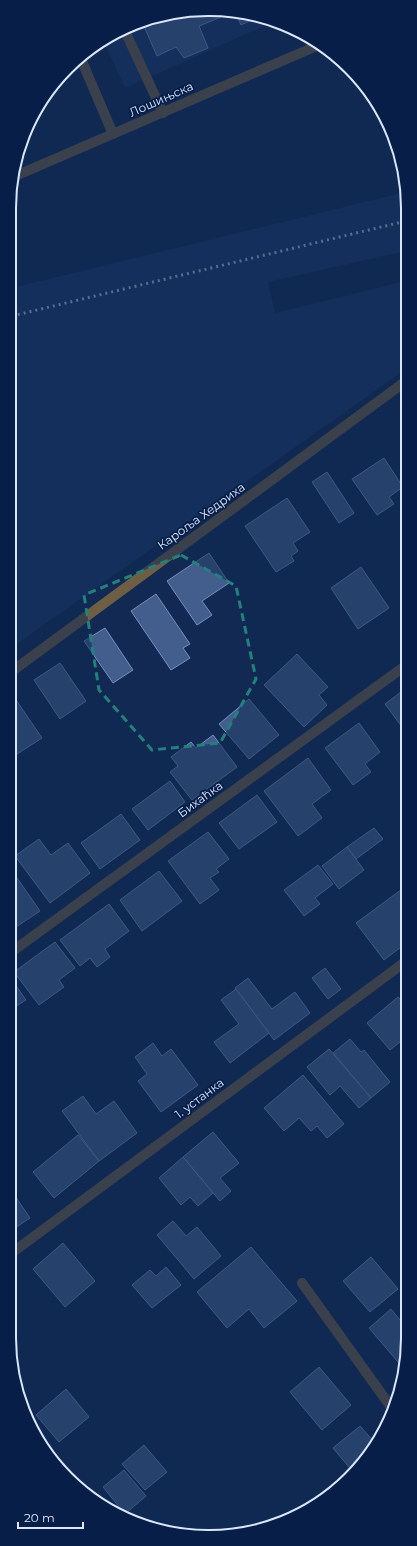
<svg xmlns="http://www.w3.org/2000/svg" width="417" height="1546" viewBox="0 0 417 1546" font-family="Montserrat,sans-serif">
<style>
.built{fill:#1a3564}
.building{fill:#435e8d;stroke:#7290c2}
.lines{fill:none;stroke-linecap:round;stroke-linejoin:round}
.minor{stroke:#6e5e44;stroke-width:10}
.rail{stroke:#acbbd6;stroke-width:3;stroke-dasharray:2 4;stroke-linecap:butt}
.marked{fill:none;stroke:#23817c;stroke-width:3;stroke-dasharray:8 5;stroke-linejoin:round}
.labels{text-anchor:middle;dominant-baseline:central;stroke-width:3.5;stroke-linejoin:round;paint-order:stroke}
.street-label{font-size:12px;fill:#d9e6fc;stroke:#071f48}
.rim{fill:none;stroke:#d9e6fc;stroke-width:2}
</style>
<rect width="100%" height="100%" fill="#112953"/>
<!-- built -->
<g class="built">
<path d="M169 13H247L273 22 125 88 103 40Z"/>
<path d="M406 192V251L268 282 275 313 406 281V369L11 648 12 288Z"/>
</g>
<!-- building -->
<g class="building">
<path d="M169 13H219L221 17 199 26 208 48 184 58 176 47 157 56 143 24Z"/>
<path d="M236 13H247L258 17 241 25Z"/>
<path d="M384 458 403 487 389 497 394 504 377 515 352 479Z"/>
<path d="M327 472 354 513 339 523 312 482Z"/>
<path d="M287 498 310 532 293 543 298 551 291 556 294 561 276 572 245 526Z"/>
<path d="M209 553 229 583 202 601 212 615 197 625 167 581Z"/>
<path d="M361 567 389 608 358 629 331 588Z"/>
<path d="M156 594 190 644 183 648 190 658 171 670 131 611Z"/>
<path d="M105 628 133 670 113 683 84 641Z"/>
<path d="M297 654 328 687 319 695 327 705 304 727 264 685Z"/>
<path d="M60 663 86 701 60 719 34 680Z"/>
<path d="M405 689V731L385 704Z"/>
<path d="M12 694 42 738 14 756 11 751Z"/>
<path d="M249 699 279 735 249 759 219 724Z"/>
<path d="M359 723 380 752 365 764 371 772 353 785 325 748Z"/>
<path d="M213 735 237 767 192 800 170 772 178 766 171 757 191 742 196 748Z"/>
<path d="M308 758 331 790 312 804 322 818 298 836 264 791Z"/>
<path d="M170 781 185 802 148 830 132 809Z"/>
<path d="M257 795 277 822 239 849 219 823Z"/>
<path d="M121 814 140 840 100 869 81 843Z"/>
<path d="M374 828 383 839 356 859 347 847Z"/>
<path d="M208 832 229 859 216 869 219 872 210 878 219 890 200 904 168 861Z"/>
<path d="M39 839 51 855 68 843 90 873 50 903 15 856Z"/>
<path d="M347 847 364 870 339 889 322 866Z"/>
<path d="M318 865 333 884 315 898 320 904 304 916 284 890Z"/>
<path d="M159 871 182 901 142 931 120 900Z"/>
<path d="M15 875 40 911 10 931V878Z"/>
<path d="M405 887V944L384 960 356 923Z"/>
<path d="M109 904 129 931 105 949 110 957 97 967 90 958 80 966 60 940Z"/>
<path d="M55 942 75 968 59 980 64 987 39 1005 14 972Z"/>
<path d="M325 968 341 989 328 999 312 978Z"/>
<path d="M10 977 26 1000 10 1010Z"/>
<path d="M248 978 272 1009 295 992 310 1013 274 1040 235 988Z"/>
<path d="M236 989 269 1033 230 1063 214 1042 239 1024 221 1000Z"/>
<path d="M398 997 405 1005V1038L390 1050 367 1023Z"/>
<path d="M350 1039 361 1052 364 1050 390 1082 371 1098 333 1053Z"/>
<path d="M153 1043 162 1056 171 1049 198 1085 161 1112 138 1081 147 1074 135 1057Z"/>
<path d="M329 1049 371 1098 359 1108 340 1086 330 1095 307 1067Z"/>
<path d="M303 1075 344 1124 327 1138 317 1126 311 1131 299 1118 284 1131 264 1108Z"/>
<path d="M83 1096 96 1114 114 1101 137 1133 99 1161 62 1111Z"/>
<path d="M213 1132 239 1163 220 1178 231 1191 220 1201 183 1157Z"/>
<path d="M78 1135 99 1161 54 1198 33 1172Z"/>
<path d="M183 1157 213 1193 198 1206 190 1197 181 1205 159 1178Z"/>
<path d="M13 1193 30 1218 9 1232V1195Z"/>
<path d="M173 1221 186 1236 197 1227 221 1256 194 1279 157 1235Z"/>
<path d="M63 1243 95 1281 65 1307 33 1269Z"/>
<path d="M251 1247 297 1301 264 1328 249 1309 227 1328 197 1292Z"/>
<path d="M371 1257 398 1289 370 1312 343 1281Z"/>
<path d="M166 1267 181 1285 152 1308 132 1285 150 1270 156 1276Z"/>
<path d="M391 1309 404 1325 403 1368 369 1328Z"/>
<path d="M319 1367 351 1405 322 1430 290 1392Z"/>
<path d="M66 1389 89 1417 59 1442 36 1415Z"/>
<path d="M360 1426 376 1444 353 1472 333 1448Z"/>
<path d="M144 1445 167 1472 145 1490 122 1464Z"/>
<path d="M124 1470 146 1496 125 1514 103 1487Z"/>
</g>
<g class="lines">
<!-- minor -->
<g class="minor">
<path d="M125 31 163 113"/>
<path d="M81 59 113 134"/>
<path d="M13 177 319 45"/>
<path d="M11 672 406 381"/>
<path d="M10 953 405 666"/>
<path d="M9 1255 405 962"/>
<path d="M302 1283 391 1407"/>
</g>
<!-- rail -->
<path class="rail" d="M12 316 406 221"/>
</g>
<!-- marked area -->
<path d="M0 0H417V1546H0ZM181 555 236 586 256 679 220 743 152 750 99 690 84 595Z" fill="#112953" fill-opacity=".55" fill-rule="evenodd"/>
<path class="marked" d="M181 555 236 586 256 679 220 743 152 750 99 690 84 595Z"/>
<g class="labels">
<!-- street labels -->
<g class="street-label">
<text transform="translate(161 99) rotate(-24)">Лошињска</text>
<text transform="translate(201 516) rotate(-36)">Кароља Хедриха</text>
<text transform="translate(200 799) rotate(-36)">Бихаћка</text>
<text transform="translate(199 1098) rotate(-37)">1. устанка</text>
</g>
</g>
<!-- crop -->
<path d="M0 0H417V1546H0ZM208 16H209A192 192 0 0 1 401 208V1338A192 192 0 0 1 209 1530H208A192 192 0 0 1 16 1338V208A192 192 0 0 1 208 16Z" fill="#071f48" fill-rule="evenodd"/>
<path class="rim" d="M208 16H209A192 192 0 0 1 401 208V1338A192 192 0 0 1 209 1530H208A192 192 0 0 1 16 1338V208A192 192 0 0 1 208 16Z"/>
<!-- scale -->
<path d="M18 1522v6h65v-6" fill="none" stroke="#d9e6fc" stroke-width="2"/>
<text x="24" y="1522" font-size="12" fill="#d9e6fc" stroke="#071f48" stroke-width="3" paint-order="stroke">20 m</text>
</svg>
